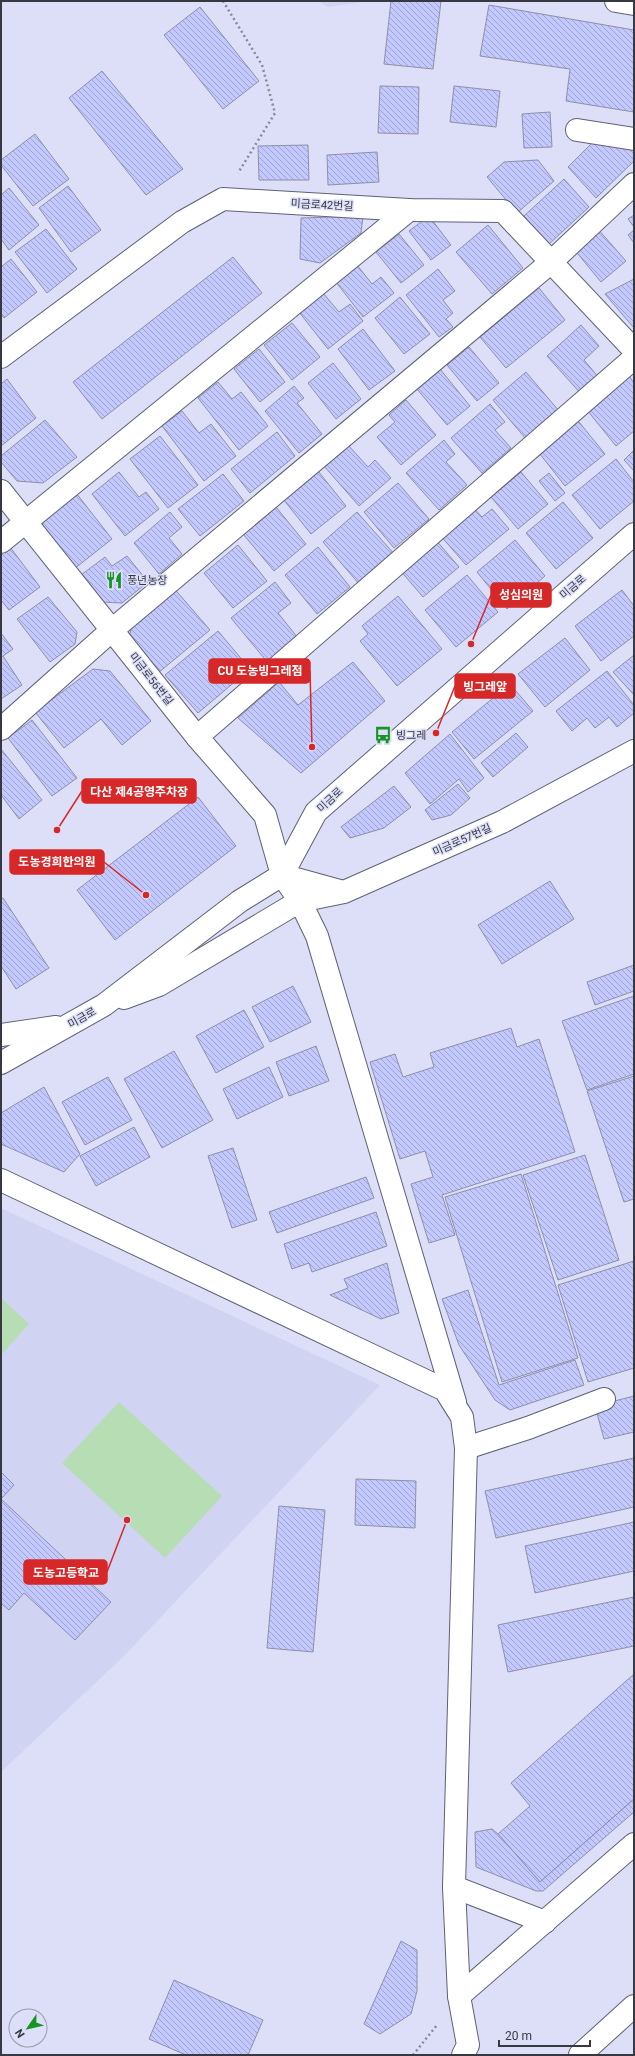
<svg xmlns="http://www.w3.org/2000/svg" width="635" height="2056" viewBox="0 0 635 2056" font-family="Roboto,'Noto Sans KR',sans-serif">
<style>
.built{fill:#d0d4f2}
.pitch{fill:#b7ddb5}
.building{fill:url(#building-back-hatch);stroke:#8e90a6}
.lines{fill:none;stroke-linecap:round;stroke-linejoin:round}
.minor-casing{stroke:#5f6176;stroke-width:24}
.path{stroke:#87899a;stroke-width:2.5;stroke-dasharray:2 3;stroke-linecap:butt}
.minor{stroke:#fff;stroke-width:22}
.labels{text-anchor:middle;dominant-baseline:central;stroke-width:3;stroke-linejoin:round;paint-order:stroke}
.street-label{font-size:11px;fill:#373842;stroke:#dcdff7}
.poi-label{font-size:11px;fill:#373842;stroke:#dcdff7;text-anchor:start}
.leader{fill:none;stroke:#d62828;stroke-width:1.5}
.callout-dot{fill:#d62828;stroke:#dcdff7;stroke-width:1.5}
.callout{fill:#d62828;stroke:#d62828;stroke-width:1.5}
.callout-label{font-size:12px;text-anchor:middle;font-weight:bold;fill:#fff}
</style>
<defs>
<pattern id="building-back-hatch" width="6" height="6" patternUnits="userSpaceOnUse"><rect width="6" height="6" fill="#c3c8fe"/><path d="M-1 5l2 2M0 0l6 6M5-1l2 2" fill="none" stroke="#9fa3cf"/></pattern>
</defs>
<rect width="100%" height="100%" fill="#dcdff7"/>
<!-- built -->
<g class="built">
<path d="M318 1H372L328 7Z"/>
<path d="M1 1208 380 1385 125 1655 1 1772Z"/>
</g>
<!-- pitch -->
<g class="pitch">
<path d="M1 1298 29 1324 1 1355Z"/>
<path d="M119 1402 222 1496 165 1558 62 1463Z"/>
</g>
<!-- building -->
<g class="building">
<path d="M391 1H441L433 69 384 64Z"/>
<path d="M489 5 634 30V112L566 101 570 69 480 56Z"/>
<path d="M200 7 259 81 223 109 164 35Z"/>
<path d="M102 71 183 169 146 195 69 98Z"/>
<path d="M380 86 419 87 418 134 378 133Z"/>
<path d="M454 86 500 91 496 127 450 122Z"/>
<path d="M550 112 552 147 524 148 522 114Z"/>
<path d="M35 134 69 179 33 206 1 165V160Z"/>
<path d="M623 141 634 151V161L596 198 568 167 593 142Z"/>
<path d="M308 145 309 180H259L258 146Z"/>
<path d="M377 152 379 182 328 185 327 155Z"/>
<path d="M538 160 554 181 517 213 487 177 504 162Z"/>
<path d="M564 179 589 207 549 244 524 216Z"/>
<path d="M68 186 101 230 71 252 39 208Z"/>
<path d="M9 188 39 225 9 250 1 239V195Z"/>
<path d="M634 215V227L628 219Z"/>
<path d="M363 216 361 233 320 263 300 259 301 218Z"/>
<path d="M429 216 451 245 431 260 409 231Z"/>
<path d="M488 225 523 268 492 294 456 252Z"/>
<path d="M597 228 626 261 601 282 573 248Z"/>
<path d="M46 229 77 269 47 293 15 252Z"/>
<path d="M634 230V243L628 235Z"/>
<path d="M399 234 424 265 401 283 376 252Z"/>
<path d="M233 257 262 293 102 419 73 382Z"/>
<path d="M11 259 37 292 4 318 1 314V267Z"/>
<path d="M357 265 372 284 381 277 394 293 363 317 336 282Z"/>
<path d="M438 269 455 291 443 300 453 313 446 319 453 327 439 337 406 295Z"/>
<path d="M634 279V328L605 294Z"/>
<path d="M539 288 565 320 506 368 480 337Z"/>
<path d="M323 293 339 312 350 304 363 321 328 349 299 312Z"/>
<path d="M400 297 430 334 404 354 375 318Z"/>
<path d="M292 323 320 357 292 380 264 345Z"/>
<path d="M581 325 599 346 584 360 600 379 582 395 547 356Z"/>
<path d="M363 329 395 371 369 390 338 349Z"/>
<path d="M469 347 499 383 477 401 447 365Z"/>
<path d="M259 349 285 382 260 402 234 369Z"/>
<path d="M333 363 361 399 336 419 308 383Z"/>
<path d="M440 369 470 406 447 425 417 389Z"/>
<path d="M526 372 559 411 526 439 493 400Z"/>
<path d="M629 376 634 383V431L616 446 587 410Z"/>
<path d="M7 379 36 418 1 446V384Z"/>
<path d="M218 382 232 399 241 392 268 426 239 450 198 398Z"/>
<path d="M294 386 304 398 297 403 322 434 299 453 265 411Z"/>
<path d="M406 400 436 435 401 465 377 437 395 422 389 415Z"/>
<path d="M490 404 505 422 495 430 511 448 482 473 451 438Z"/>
<path d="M182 411 199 433 211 424 236 456 204 481 162 426Z"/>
<path d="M575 417 605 454 565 486 536 449Z"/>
<path d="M45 420 77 457 43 483 17 481 1 462V456Z"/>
<path d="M277 432 295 456 250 493 231 469Z"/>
<path d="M160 436 198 485 168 508 130 459Z"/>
<path d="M444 440 455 454 446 462 467 485 439 510 406 473Z"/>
<path d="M348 445 368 467 375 460 391 478 359 506 324 466Z"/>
<path d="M634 450V471L624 460Z"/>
<path d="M616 459 634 482V501L600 529 572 495Z"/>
<path d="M318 471 346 506 311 534 283 499Z"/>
<path d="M119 472 139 497 146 492 159 509 125 536 92 494Z"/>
<path d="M521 472 548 504 518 529 491 497Z"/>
<path d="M549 473 565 493 555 501 539 481Z"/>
<path d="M223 474 244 501 200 536 178 509Z"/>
<path d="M398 483 429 519 394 548 364 512Z"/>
<path d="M73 489 112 539 74 569 35 519Z"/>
<path d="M563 502 593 538 556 569 526 533Z"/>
<path d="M472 506 482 517 492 509 509 529 466 565 439 534Z"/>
<path d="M276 507 306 544 274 571 243 534Z"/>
<path d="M170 512 182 527 169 538 182 554 159 574 134 543Z"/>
<path d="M357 512 395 555 360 585 323 542Z"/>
<path d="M435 539 459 567 423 597 399 569Z"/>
<path d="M515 540 545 576 507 609 477 572Z"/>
<path d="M238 545 267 581 233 608 204 573Z"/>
<path d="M10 547 40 587 9 610 1 600V553Z"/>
<path d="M318 547 350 587 317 614 285 575Z"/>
<path d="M127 556 148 582 122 603 101 602 81 575 105 557 112 566Z"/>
<path d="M467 575 498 612 456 647 425 610Z"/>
<path d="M275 582 291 603 278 613 298 638 268 663 231 618Z"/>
<path d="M172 586 210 630 158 673 129 639 133 619Z"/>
<path d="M622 590 634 606V636L601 661 575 626Z"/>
<path d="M398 596 442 649 397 686 360 641 368 634 362 626Z"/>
<path d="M48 597 77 632 75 644 50 662 17 619Z"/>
<path d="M218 631 250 669 198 713 165 675Z"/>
<path d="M1 633 13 649 3 656 22 685 1 699Z"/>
<path d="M565 638 590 670 545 707 518 674Z"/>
<path d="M634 655V695L613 672Z"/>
<path d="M353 662 385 701 301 773 238 718 279 682 298 705Z"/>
<path d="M93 669 110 671 151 721 122 745 101 719 64 748 35 712Z"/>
<path d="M607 671 634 705V713L617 727 609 717 595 728 587 718 572 731 556 711Z"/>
<path d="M510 684 533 711 474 759 452 732Z"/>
<path d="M32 720 77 778 52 796 8 738Z"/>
<path d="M516 733 528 747 493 777 481 763Z"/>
<path d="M450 734 484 778 468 792 459 779 430 804 405 773Z"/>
<path d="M1 749 42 800 19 819 1 795Z"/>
<path d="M458 784 470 798 451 815 432 820 425 810Z"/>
<path d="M394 786 411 807 384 828 350 838 341 827Z"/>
<path d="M198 797 236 846 115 940 77 890Z"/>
<path d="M550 881 574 919 502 964 478 925Z"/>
<path d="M3 898 49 968 16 989 1 966V899Z"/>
<path d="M634 965V991L595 1005 587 982Z"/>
<path d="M293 986 311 1022 270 1042 252 1007Z"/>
<path d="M634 996V1074L587 1090 562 1021Z"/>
<path d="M244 1010 264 1047 216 1073 196 1036Z"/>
<path d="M511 1028 517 1047 539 1039 575 1152 442 1195 455 1235 429 1243 411 1184 433 1177 425 1151 400 1159 370 1062 395 1054 403 1077 434 1067 430 1053Z"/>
<path d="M316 1046 329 1081 289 1096 276 1062Z"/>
<path d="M174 1051 213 1120 162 1148 124 1079Z"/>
<path d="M269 1067 283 1097 237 1119 223 1089Z"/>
<path d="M634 1076V1199L624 1202 587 1091Z"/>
<path d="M108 1077 132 1120 85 1145 62 1102Z"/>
<path d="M44 1087 80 1154 64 1172 1 1144V1113Z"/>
<path d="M134 1127 150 1157 96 1186 80 1156Z"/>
<path d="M233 1148 257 1220 232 1228 208 1156Z"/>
<path d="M585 1155 619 1260 558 1280 523 1175Z"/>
<path d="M521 1174 578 1358 502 1382 445 1197Z"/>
<path d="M366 1177 374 1198 277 1233 269 1212Z"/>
<path d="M376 1212 387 1246 312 1272 309 1263 292 1269 284 1244Z"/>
<path d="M634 1261V1368L588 1382 558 1285Z"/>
<path d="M387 1263 399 1313 381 1319 330 1295 348 1288 344 1279Z"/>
<path d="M468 1290 499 1385 575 1360 584 1385 510 1410 495 1400 459 1345 442 1299Z"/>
<path d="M634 1396V1432L604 1439 595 1406Z"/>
<path d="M634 1458V1507L496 1538 485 1491Z"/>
<path d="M1 1472 14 1485 1 1499Z"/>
<path d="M356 1479 416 1481 415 1528 355 1525Z"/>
<path d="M1 1499 111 1602 75 1640 24 1593 9 1610 1 1603Z"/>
<path d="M279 1506 325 1510 313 1652 267 1648Z"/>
<path d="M634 1522V1571L535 1593 525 1546Z"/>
<path d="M634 1597V1646L508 1672 498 1625Z"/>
<path d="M634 1674V1799L540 1882 498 1834 530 1806 511 1783Z"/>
<path d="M634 1799V1812L543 1891H536L476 1867 475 1832 492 1829 498 1834 540 1882Z"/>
<path d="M401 1941 417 1950V1991L411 2014 380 2034 364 2024Z"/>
<path d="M174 1980 263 2020 248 2055H186L149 2039Z"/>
</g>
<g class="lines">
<!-- minor casing -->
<g class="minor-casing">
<g id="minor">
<path d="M616 1 634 4"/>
<path d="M577 130 634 139"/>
<path d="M1 357 182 222 223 199 409 210 503 211 634 350"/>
<path d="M1 491 197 737 265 815 282 875 300 901 317 936 455 1402"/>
<path d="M1 542 409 210"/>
<path d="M1 729 112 630 550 263 634 184"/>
<path d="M197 737 634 358"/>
<path d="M282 875 340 891"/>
<path d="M124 998 159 985 300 901 344 892 502 822 634 751"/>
<path d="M1 1035 56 1027"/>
<path d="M1 1063 104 1005 240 901 282 875 316 812 634 534"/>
<path d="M1 1180 445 1390 462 1417 466 1448 454 1887 459 1996 468 2045 463 2055"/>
<path d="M466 1448 528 1428 604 1399"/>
<path d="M454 1887 545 1922"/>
<path d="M459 1996 634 1844"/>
<path d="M580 2055 634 2006"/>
</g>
</g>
<!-- path -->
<g class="path">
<path d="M223 1 262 65 275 113 238 173"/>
<path d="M413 2055 437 2025"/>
</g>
<!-- minor -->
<use href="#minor" class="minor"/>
</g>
<!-- icons -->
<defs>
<g id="restaurant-bare" transform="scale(1.38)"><path d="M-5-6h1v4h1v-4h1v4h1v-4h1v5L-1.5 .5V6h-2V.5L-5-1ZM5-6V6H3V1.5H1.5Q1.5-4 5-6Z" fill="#169426" stroke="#dcdff7" stroke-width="2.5" paint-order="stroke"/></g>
<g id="bus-bare" transform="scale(1.38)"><path d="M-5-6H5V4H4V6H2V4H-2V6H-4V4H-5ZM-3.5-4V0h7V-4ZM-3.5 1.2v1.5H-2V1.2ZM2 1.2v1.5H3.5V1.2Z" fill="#169426" stroke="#dcdff7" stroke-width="2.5" paint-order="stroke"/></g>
</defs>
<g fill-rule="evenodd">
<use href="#restaurant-bare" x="114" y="580"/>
<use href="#bus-bare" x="383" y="735"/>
</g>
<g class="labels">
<!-- street labels -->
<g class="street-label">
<text transform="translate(322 205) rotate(3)">미금로42번길</text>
<text transform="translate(573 587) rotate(-41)">미금로</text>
<text transform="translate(151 679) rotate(52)">미금로56번길</text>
<text transform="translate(330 800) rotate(-43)">미금로</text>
<text transform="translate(462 840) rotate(-24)">미금로57번길</text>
<text transform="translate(82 1018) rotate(-29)">미금로</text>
</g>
<!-- poi labels -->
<g class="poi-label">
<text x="127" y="580">풍년농장</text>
<text x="396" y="735">빙그레</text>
</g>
</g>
<!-- callouts -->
<path class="leader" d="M471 644L491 595M312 747L310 671M436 733L455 686M57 830L82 791M146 895L104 862M127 1520L107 1572"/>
<g class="callout-dot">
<circle cx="471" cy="644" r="4"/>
<circle cx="312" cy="747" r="4"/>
<circle cx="436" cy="733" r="4"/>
<circle cx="57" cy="830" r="4"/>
<circle cx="146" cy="895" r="4"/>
<circle cx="127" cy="1520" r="4"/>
</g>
<g class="callout">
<rect x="491" y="583" width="60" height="24" rx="4"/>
<rect x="209" y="659" width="101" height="24" rx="4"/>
<rect x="455" y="674" width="60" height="24" rx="4"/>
<rect x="82" y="779" width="114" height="24" rx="4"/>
<rect x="10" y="850" width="94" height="24" rx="4"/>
<rect x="24" y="1560" width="83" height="24" rx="4"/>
</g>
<g class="callout-label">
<text x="521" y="599">성심의원</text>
<text x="260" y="675">CU 도농빙그레점</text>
<text x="485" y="691">빙그레앞</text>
<text x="139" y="796">다산 제4공영주차장</text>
<text x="57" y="866">도농경희한의원</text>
<text x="66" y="1577">도농고등학교</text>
</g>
<!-- border -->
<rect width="635" height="2056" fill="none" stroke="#373842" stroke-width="4"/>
<!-- north arrow -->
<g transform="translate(28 2028) rotate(236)"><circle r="19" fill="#dcdff7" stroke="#9a9caf"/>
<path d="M0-3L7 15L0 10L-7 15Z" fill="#169426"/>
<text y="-6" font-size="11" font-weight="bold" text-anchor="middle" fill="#373842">N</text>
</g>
<!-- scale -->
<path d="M499 2040v6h91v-6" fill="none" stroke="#373842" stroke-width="2"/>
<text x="505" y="2040" font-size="12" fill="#373842" stroke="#dcdff7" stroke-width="3" paint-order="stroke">20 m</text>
</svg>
